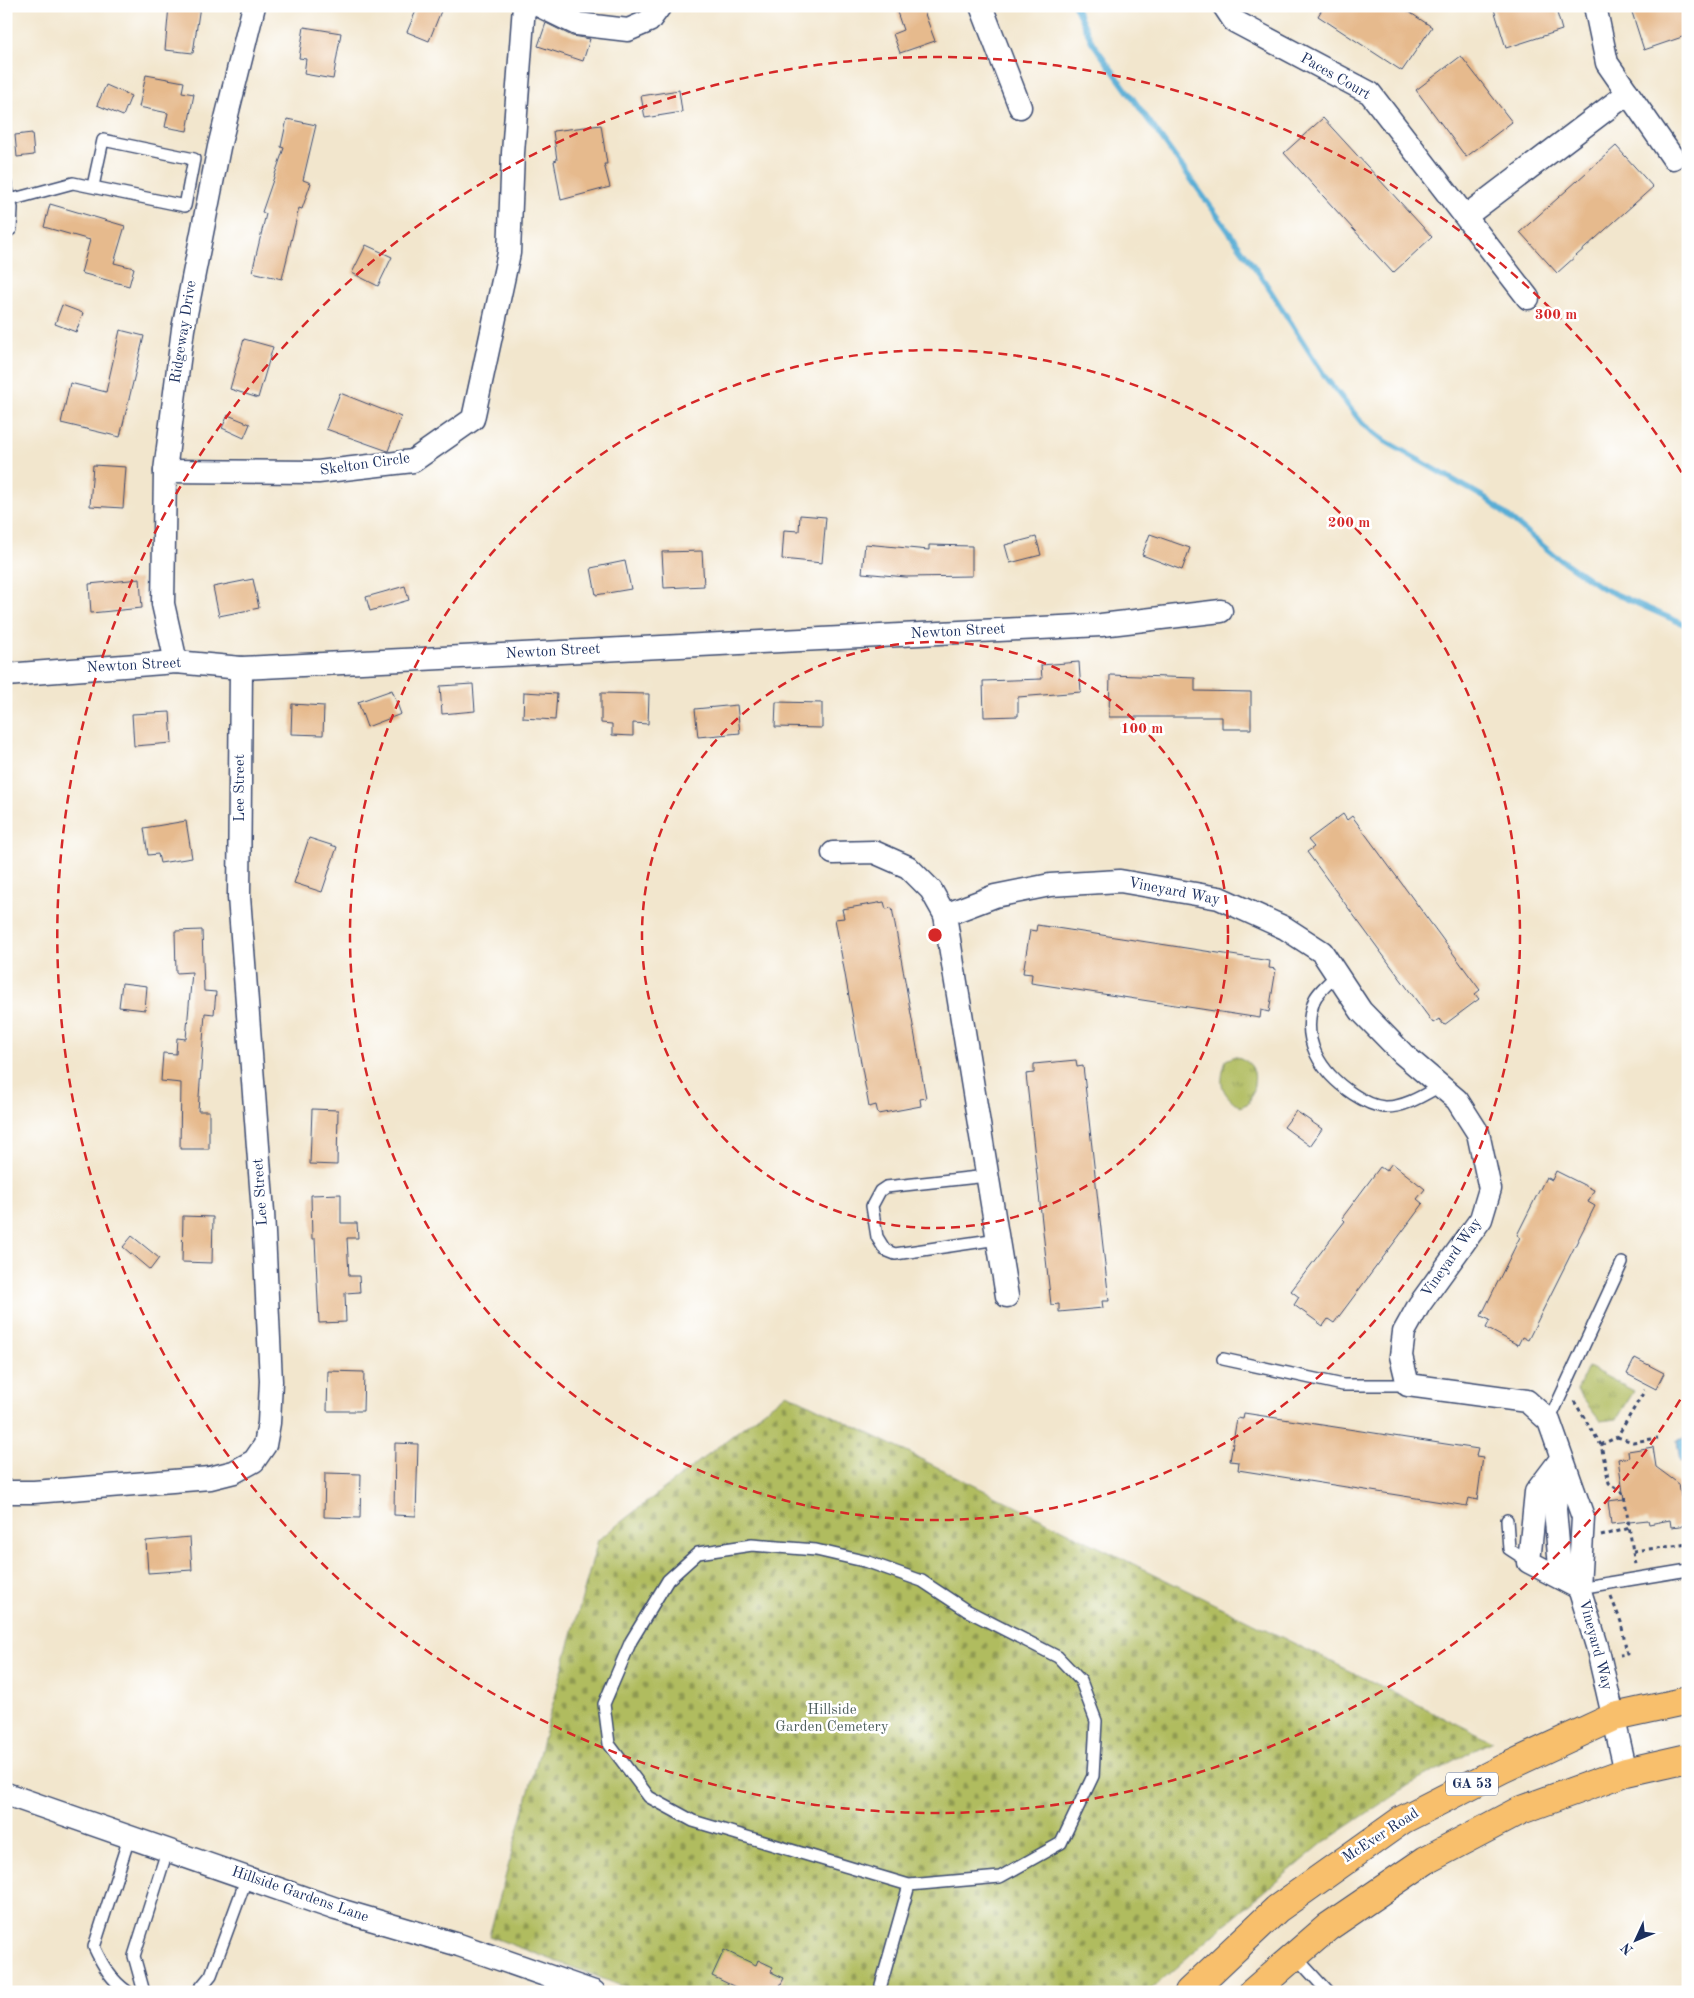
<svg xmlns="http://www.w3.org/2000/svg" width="1694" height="1998" viewBox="0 0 1694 1998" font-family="'Old Standard TT',serif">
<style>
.cemetery{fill:url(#cemetery-stones);stroke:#66765e}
.park{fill:url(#park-tufts);stroke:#66765e}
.water{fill:#59add5;stroke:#3a6e9a}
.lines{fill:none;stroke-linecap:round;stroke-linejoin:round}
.stream{stroke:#59add5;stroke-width:5.5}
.building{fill:#e6ba8d}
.lane-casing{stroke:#3b4a6f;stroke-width:14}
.street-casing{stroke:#3b4a6f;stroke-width:25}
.primary-casing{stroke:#3b4a6f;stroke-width:30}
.path{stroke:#3b4a6f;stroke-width:3;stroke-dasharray:4 4;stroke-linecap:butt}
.lane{stroke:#fff;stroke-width:11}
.street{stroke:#fff;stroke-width:22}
.primary{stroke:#f8bf6c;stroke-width:28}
.ring{fill:none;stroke:#d62828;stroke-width:2.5;stroke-dasharray:9 6}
.labels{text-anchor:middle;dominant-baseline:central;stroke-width:5;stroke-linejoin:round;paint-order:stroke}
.shield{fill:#fff;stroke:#5f6d8e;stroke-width:1}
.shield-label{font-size:14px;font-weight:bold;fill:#1b2f5e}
.street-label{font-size:15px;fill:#1b2f5e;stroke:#fff}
.park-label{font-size:15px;fill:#4f605e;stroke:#fff}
.centre{fill:#d62828;stroke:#fff;stroke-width:2.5}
.ring-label{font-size:15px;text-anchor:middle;font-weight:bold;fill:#d62828;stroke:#fff;stroke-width:5;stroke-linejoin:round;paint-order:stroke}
</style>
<defs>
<pattern id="cemetery-stones" width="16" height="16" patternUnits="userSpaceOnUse" patternTransform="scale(1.25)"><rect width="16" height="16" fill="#b0bc5e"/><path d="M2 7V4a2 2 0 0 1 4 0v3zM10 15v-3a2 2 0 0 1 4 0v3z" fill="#8e9951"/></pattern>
<pattern id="park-tufts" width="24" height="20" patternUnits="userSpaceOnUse" patternTransform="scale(1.25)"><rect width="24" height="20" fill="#b0bc5e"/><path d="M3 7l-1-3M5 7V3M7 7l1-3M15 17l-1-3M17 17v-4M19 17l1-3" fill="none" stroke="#8e9951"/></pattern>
</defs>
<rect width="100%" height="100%" fill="#fff"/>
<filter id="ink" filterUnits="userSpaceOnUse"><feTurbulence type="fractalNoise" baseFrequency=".02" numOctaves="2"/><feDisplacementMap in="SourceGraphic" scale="10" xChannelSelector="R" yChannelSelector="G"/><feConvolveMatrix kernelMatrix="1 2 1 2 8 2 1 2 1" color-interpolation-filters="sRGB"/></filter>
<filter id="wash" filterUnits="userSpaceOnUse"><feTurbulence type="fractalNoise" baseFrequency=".0096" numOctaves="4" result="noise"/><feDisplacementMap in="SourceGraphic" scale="20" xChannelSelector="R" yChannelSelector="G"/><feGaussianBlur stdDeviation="1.12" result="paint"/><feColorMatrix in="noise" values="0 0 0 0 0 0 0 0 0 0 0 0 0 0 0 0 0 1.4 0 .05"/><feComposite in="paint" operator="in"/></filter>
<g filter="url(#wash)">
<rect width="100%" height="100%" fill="#f2e6cd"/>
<!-- cemetery -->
<path class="cemetery" d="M787 1393 1492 1741 1409 1785 1324 1842 1224 1925 1148 1992H638L489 1936 598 1540Z"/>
<!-- park -->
<g class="park">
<path d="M1235 1056C1261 1064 1256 1081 1249 1103L1240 1107C1219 1091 1219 1084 1226 1060Z"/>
<path d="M1588 1367 1634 1391 1617 1419 1600 1421 1577 1391Z"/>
</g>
<!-- water -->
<path class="water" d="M1688 1428V1461L1680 1462 1677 1440 1685 1438V1430Z"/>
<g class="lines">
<!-- stream -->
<path class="stream" d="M1075 6 1092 42 1263 279 1326 378 1362 423 1385 441 1487 499 1554 555 1602 588 1688 626"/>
</g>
<g id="blocks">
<!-- building -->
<g class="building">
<path d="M169 6H200L193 53 165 50Z"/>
<path d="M418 6H443L429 41 407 32Z"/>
<path d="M895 6H922L935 41 900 53 893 34 903 30Z"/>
<path d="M1324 6H1400L1432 27 1402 71 1318 16Z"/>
<path d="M1493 6H1555L1562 30 1506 48Z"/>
<path d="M1630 6H1688V35L1644 50Z"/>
<path d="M546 23 572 36 590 39 583 61 538 46Z"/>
<path d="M304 27 341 33 333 79 304 74 306 59 299 58Z"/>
<path d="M1461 56 1512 122 1466 157 1416 90Z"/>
<path d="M146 75 184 82 182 92 194 94 187 131 165 127 168 113 139 107Z"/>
<path d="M106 85 131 96 123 116 97 105Z"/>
<path d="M679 90 682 112 645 118 641 96Z"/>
<path d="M1323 118 1432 237 1393 273 1284 153Z"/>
<path d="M287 119 316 125 303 180 311 183 302 209 299 208 282 279 252 272 266 214 262 212 284 148 281 147Z"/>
<path d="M601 125 607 164H604L610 187 561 200 554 161 557 160 553 131Z"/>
<path d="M32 133 34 155 17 157 15 135Z"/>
<path d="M1616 146 1653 187 1557 273 1520 232Z"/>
<path d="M50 204 125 226 114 263 134 268 129 286 81 273 90 240 44 227Z"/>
<path d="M366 245 392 257 378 286 352 273Z"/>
<path d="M62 305 83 313 76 332 55 324Z"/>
<path d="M120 330 144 336 120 437 61 423 70 383 106 392Z"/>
<path d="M244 339 273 347 258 398 230 389Z"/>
<path d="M340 393 401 417 388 451 326 429Z"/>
<path d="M228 415 250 424 244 438 222 428Z"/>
<path d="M93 465 126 467 123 508 90 506Z"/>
<path d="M800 515 826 517 822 563 782 559 784 530 799 531Z"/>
<path d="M1150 534 1190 548 1182 570 1142 555Z"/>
<path d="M1036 537 1041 555 1010 563 1005 545Z"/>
<path d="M865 544 929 550V545L972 546V576L906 577 862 573Z"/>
<path d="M702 551 704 586 664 588 662 552Z"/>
<path d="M625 561 631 589 596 595 591 568Z"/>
<path d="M140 579 142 608 91 613 89 584Z"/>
<path d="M253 579 259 608 219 616 213 587Z"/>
<path d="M405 586 409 600 370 611 366 597Z"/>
<path d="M1079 662 1081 692 1018 697V716L984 717 983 681 1042 679 1041 665Z"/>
<path d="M1110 675 1195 678V691L1251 692V729H1222V717H1109Z"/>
<path d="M473 684 475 711 442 714 440 686Z"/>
<path d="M392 690 401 714 367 727 358 702Z"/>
<path d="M524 692 557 694 555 720 523 718Z"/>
<path d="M601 693 649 694 648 724 633 723V736L612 735V724L601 723Z"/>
<path d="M776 702 822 703V728L775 727Z"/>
<path d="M292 704 324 706 323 735 291 734Z"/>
<path d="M737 705 740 733 698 737 695 709Z"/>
<path d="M170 712 172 743 134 746 132 714Z"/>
<path d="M1343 814 1347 820 1352 816 1480 990 1475 994 1479 999 1444 1025 1439 1019 1433 1023 1307 852 1314 847 1308 840Z"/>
<path d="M186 821 192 858 160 863 158 854 148 855 144 828Z"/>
<path d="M309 838 337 847 322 892 294 883Z"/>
<path d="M884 902 886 909 892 908 926 1098 920 1099 921 1106 878 1114 876 1105 869 1107 835 919 844 918 842 909Z"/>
<path d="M1037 925 1270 961 1269 968 1276 969 1269 1012 1261 1010 1260 1018 1031 983 1032 974 1023 973 1030 930 1036 931Z"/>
<path d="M202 930 204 991 216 992 214 1014 205 1013 198 1111H209V1149H180L181 1083 161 1081 163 1053 176 1054 177 1038 186 1039 192 972 176 973 175 931Z"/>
<path d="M122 983 147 986 145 1010 119 1007Z"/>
<path d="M1076 1060 1077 1067 1083 1066 1109 1301H1102L1103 1308 1059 1312V1304L1051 1305 1026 1074 1034 1073V1064Z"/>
<path d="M312 1109 338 1110 337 1165 310 1164Z"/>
<path d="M1296 1111 1322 1129 1310 1146 1284 1127Z"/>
<path d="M1392 1163 1425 1189 1417 1199 1423 1204 1334 1323 1328 1319 1323 1326 1294 1305 1299 1297 1291 1291 1345 1221 1342 1218 1380 1167 1386 1171Z"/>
<path d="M1556 1171 1594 1190 1588 1202 1595 1206 1528 1340 1522 1337 1518 1345 1486 1328 1490 1320 1481 1316 1520 1237 1517 1235 1546 1177 1552 1180Z"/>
<path d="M341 1194V1223H357L358 1238H347L349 1276H359L360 1292 345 1293 346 1322 319 1323 315 1239H312L311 1195Z"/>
<path d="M183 1216 213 1217 212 1263 182 1262Z"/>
<path d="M132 1236 159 1258 150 1270 123 1247Z"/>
<path d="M1635 1358 1664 1373 1656 1389 1627 1374Z"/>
<path d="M328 1371 364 1372 363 1411H327Z"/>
<path d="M1244 1413 1478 1449 1476 1456 1483 1457 1477 1500 1469 1498 1467 1506 1238 1470 1239 1462 1230 1461 1237 1418 1243 1419Z"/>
<path d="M395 1443 418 1444 416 1516 394 1515Z"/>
<path d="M1653 1447 1656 1467 1679 1484 1681 1497 1688 1496V1525L1671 1527 1670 1520 1649 1524 1648 1520 1611 1524 1608 1501 1624 1499 1618 1459 1629 1457 1628 1451Z"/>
<path d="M325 1473 361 1474 360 1518 324 1517Z"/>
<path d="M190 1537 192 1570 148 1573 146 1541Z"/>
<path d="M724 1950 756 1965 758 1960 773 1967 771 1972 784 1978 777 1992H746L712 1976Z"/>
</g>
</g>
</g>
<g filter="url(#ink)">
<use href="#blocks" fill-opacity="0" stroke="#3b4a6f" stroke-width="1"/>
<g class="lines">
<!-- lane casing -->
<g class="lane-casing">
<g id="lane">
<path d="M6 184 12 208 11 229 6 233"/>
<path d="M10 200 73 183 185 206 194 159 103 140 93 186"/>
<path d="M1337 975C1330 982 1317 992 1314 1001 1300 1040 1320 1072 1353 1094 1362 1100 1373 1106 1384 1107 1404 1108 1424 1095 1440 1086"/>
<path d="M987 1176 886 1187 880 1191 872 1206 877 1237 885 1250 895 1254 998 1239"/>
<path d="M1223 1359 1343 1385H1408"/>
<path d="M1549 1421 1622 1263"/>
<path d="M1507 1520 1509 1549 1529 1562"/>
<path d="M1579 1588 1688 1570"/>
<path d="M1294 1955 1328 1992"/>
<path d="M881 1985 909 1885 693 1821 649 1797 609 1744 604 1704 631 1641 668 1580 698 1553 752 1545 816 1550 868 1562 922 1581 966 1610 1058 1657 1081 1681 1096 1721 1093 1776 1061 1843 1000 1877 909 1885"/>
<path d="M128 1992C111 1980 103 1966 94 1947L130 1835"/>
<path d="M144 1992 134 1956 168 1848"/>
<path d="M197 1992 211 1975 247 1877"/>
</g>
</g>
<!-- street casing -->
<g class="street-casing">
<g id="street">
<path d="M540 6 577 24 628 30 649 21 660 6"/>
<path d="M981 6 1020 107"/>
<path d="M1224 6 1234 21 1370 93 1528 298"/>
<path d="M1595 6 1607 63 1673 158"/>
<path d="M1466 216 1628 93"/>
<path d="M165 471 318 472 413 461 473 419 509 253 513 153 524 6"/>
<path d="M176 662 163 604 165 471 183 329 219 147 254 6"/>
<path d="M6 675 176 662 241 668 1101 625 1221 611"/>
<path d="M833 853 874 852 908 867 931 890 945 915"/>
<path d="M1007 1296 945 915 995 896 1050 885 1120 881 1219 898 1285 928 1322 952 1361 1011 1403 1054 1457 1100 1478 1133 1490 1189 1481 1219 1419 1305 1404 1332 1401 1356 1408 1385 1527 1401 1549 1421 1583 1517 1579 1588 1597 1646 1626 1772"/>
<path d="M1561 1459 1536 1492 1529 1562 1579 1588"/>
<path d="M1560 1462 1555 1509 1561 1578"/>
<path d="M6 1492H34L210 1478 234 1472 254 1461 265 1445 269 1423 271 1381 263 1212 239 897 241 668"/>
<path d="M6 1794 336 1909 459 1945 594 1992"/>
</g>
</g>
<!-- primary casing -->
<g class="primary-casing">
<g id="primary">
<path d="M1189 1992 1277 1909 1402 1820 1502 1769 1614 1717 1688 1701"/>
<path d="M1253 1992 1328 1927 1426 1860 1521 1810 1626 1772 1688 1758"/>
</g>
</g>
<!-- path -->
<g class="path">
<path d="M1574 1401 1601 1445 1609 1483 1624 1494 1635 1565"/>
<path d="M1617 1437 1633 1442 1658 1438"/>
<path d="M1601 1445 1617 1437 1645 1390"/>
<path d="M1601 1536 1630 1528"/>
<path d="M1633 1551 1688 1544"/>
<path d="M1611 1597 1621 1622 1627 1654 1620 1655"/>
</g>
<!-- lane -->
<use href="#lane" class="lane"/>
<!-- street -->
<use href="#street" class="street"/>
<!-- primary -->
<use href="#primary" class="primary"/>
</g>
</g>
<!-- distance rings -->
<g class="ring">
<circle cx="935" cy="935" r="293"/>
<circle cx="935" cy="935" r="585"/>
<path d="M1688 1387A878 878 0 1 1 1688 483"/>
</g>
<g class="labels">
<!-- shield labels -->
<rect class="shield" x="1446" y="1772.5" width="52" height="23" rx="4"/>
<g class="shield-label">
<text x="1472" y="1784">GA 53</text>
</g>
<!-- street labels -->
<g class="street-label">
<text transform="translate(1335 77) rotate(30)">Paces Court</text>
<text transform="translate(184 332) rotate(-81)">Ridgeway Drive</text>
<text transform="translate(365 465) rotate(-8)">Skelton Circle</text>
<text transform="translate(958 632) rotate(-3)">Newton Street</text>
<text transform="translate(553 652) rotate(-3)">Newton Street</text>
<text transform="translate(134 666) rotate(-3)">Newton Street</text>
<text transform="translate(240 788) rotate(-90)">Lee Street</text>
<text transform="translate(1174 892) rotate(11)">Vineyard Way</text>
<text transform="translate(261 1192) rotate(-94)">Lee Street</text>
<text transform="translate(1452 1258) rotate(-55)">Vineyard Way</text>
<text transform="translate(1595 1645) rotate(75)">Vineyard Way</text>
<text transform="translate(1381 1836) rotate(-33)">McEver Road</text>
<text transform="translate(300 1895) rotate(19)">Hillside Gardens Lane</text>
</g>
<!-- park labels -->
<g class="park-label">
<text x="832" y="1710">Hillside<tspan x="832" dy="17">Garden Cemetery</tspan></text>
</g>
</g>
<circle cx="935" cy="935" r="8" class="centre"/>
<g class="ring-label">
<text x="1556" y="319">300 m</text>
<text x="1349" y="527">200 m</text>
<text x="1142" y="733">100 m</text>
</g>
<!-- margin -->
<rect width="1694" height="1998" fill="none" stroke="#fff" stroke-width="25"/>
<!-- north arrow -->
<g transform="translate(1636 1940) rotate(226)" stroke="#ffffff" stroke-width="4" paint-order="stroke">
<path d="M0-4L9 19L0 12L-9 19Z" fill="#1b2f5e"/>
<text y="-8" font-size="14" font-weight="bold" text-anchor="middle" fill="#1b2f5e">N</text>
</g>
</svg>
